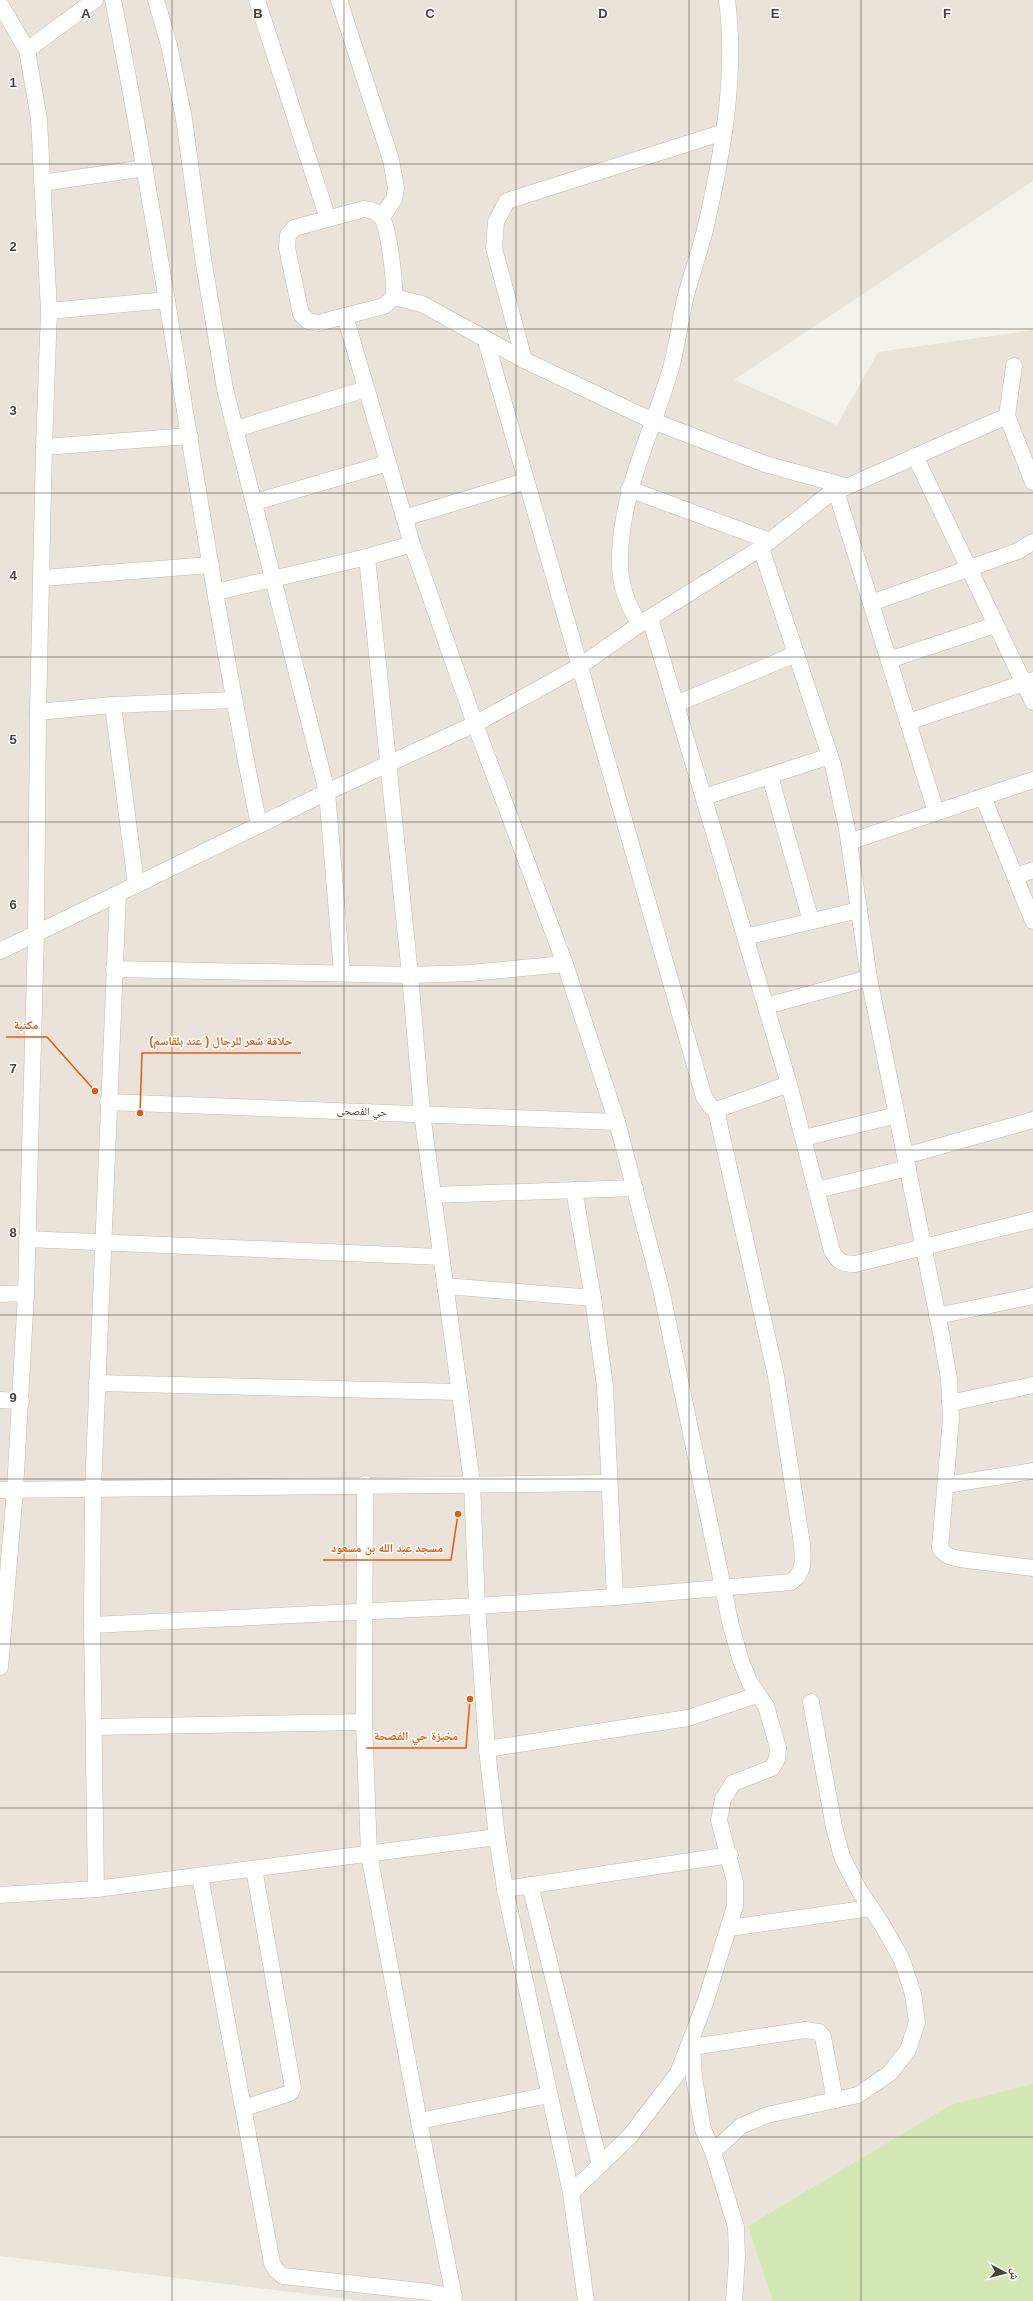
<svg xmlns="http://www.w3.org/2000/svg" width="1033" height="2301" viewBox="0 0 1033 2301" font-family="Arial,'Noto Naskh Arabic',sans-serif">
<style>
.residential{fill:#e9e3d9}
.green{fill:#d3e8b4}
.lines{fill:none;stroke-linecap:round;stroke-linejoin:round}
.minor-casing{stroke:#c1b9ad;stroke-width:17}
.minor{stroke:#fff;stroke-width:16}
.grid{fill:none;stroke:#494238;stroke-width:1;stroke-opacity:0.55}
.labels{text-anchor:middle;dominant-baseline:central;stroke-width:3;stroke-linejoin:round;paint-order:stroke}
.street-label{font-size:11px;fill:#494238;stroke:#fff}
.grid-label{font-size:13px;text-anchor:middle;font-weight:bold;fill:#494238;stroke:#fff;stroke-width:3;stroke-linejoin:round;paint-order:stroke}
.leader{fill:none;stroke:#e8590c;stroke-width:1.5}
.callout-dot{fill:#e8590c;stroke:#fff;stroke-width:1.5}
.callout-label{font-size:12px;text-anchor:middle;font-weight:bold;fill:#e8590c;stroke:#fff;stroke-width:3;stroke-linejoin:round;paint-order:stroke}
</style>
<rect width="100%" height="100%" fill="#f5f2eb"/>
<!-- residential -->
<path class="residential" d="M0 0H1033V181L734 380 837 425 878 352 1033 330V2301H364L0 2256Z"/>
<!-- green -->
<path class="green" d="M1033 2084V2301H773L748 2226 951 2105Z"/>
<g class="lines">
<!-- minor casing -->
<g class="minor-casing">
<g id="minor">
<path d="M113 0C168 274 202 552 259 825"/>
<path d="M156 0 169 45 184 119 203 258 225 389 327 792 342 973"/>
<path d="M257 0 328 219"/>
<path d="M339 0 391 160 396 188 394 199 382 217"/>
<path d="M0 4 27 50 39 119 49 311 44 447 38 712 36 934 26 1293 15 1490 0 1667"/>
<path d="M27 50 95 0"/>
<path d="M42 183 145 168"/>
<path d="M364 209C371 210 376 211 381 216 389 227 395 282 394 297L384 306 318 323 308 321 301 314 287 248 288 235 294 228Z"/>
<path d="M394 297 422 304 524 360 653 421 765 464 845 486"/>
<path d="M49 311 167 300"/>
<path d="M345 316 412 544 475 724 565 964 617 1122 661 1289 731 1626 741 1661 750 1683 766 1706 778 1748 777 1759 772 1768 733 1783 723 1799 719 1820 735 1882V1906L706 2000 678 2073 630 2136 571 2193"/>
<path d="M486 341 704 1097 711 1107 716 1110 789 1084"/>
<path d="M524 360 494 248 496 222 507 201 724 132"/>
<path d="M1007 416 1033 482"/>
<path d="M236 429 366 389"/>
<path d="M44 447 190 436"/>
<path d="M915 456 1033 702"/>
<path d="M629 489 770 541"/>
<path d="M836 491 936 812"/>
<path d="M255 502 388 463"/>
<path d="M404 518 526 481"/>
<path d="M761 548 833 765 847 829 869 978 941 1333 949 1379 951 1418 940 1548C945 1556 952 1557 960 1559L1033 1568"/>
<path d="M367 557 410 975 422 1113 472 1483 477 1606 487 1749 497 1837 505 1889 571 2193 586 2301"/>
<path d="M42 578 211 565"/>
<path d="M216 592 367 557 412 544"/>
<path d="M871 603 1018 551 1033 542"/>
<path d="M650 618 789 1084 832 1251C838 1262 843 1264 855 1264L1033 1220"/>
<path d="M640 624C625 602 619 581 620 555 622 488 653 431 671 368 677 346 680 322 685 299 691 276 699 253 705 230 722 156 737 77 727 0"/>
<path d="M889 660 995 625"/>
<path d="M676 704 796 654"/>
<path d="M113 705 136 885"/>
<path d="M38 712 113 705 233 700"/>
<path d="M908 722 1033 680"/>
<path d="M770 776 811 921"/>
<path d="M704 797 830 756"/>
<path d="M983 797 1033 921"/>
<path d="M849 842 1033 780"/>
<path d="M1016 876 1033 870"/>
<path d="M745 937 859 910"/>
<path d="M0 951 327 792 475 724 580 666 640 624 761 548 828 495 1007 416 1014 366"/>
<path d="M114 969 410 975 470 973 565 964"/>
<path d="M766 1006 869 978"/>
<path d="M108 1102 617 1122"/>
<path d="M804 1138 897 1115"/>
<path d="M905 1156 1033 1120"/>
<path d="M574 1190 593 1298 605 1386 615 1597"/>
<path d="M817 1190 908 1168"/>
<path d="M433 1195 635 1188"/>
<path d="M27 1239 441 1257"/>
<path d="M445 1286 593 1298"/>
<path d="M0 1294 26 1293"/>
<path d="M937 1316 1033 1296"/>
<path d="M97 1383 460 1392"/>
<path d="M0 1400 21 1401"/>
<path d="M950 1403 1033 1385"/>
<path d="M946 1485 1033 1471"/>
<path d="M0 1490 609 1483"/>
<path d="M92 1625 477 1606 615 1597 791 1582C805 1572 803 1560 802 1544L776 1376 716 1110"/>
<path d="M94 1727 364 1722"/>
<path d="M487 1749 688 1718 757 1695"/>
<path d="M200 1876 272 2263 276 2270 283 2276 429 2292 454 2297 419 2121 369 1854 364 1722 365 1484"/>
<path d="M530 1885 600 2165"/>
<path d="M96 1889 92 1625 93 1489 118 894"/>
<path d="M505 1889 730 1855"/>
<path d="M0 1895 96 1889 497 1837"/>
<path d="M729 1928 871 1908"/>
<path d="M692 2046 694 2078 703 2129 713 2152 736 2227 737 2258 734 2301"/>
<path d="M692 2047 805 2030 819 2032 823 2037 835 2100"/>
<path d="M244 2108 290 2093 293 2088 254 1869"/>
<path d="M419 2121 549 2095"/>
<path d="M713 2152 741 2126 767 2115 858 2095 890 2073 908 2050 917 2022 913 1994 902 1960 883 1926 859 1890 842 1857 834 1827 811 1702"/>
</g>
</g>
<!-- minor -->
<use href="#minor" class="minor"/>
</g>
<!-- grid -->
<path class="grid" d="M172 0V2301M344 0V2301M516 0V2301M689 0V2301M861 0V2301M0 164H1033M0 329H1033M0 493H1033M0 657H1033M0 822H1033M0 986H1033M0 1150H1033M0 1315H1033M0 1479H1033M0 1644H1033M0 1808H1033M0 1972H1033M0 2137H1033"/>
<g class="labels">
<!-- street labels -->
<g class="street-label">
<text transform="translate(362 1111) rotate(2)">حي الفصحى</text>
</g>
</g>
<g class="grid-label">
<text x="86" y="18">A</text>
<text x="258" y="18">B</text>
<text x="430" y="18">C</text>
<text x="603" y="18">D</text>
<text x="775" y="18">E</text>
<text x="947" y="18">F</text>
<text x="13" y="87">1</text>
<text x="13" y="251">2</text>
<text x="13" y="415">3</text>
<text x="13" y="580">4</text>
<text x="13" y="744">5</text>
<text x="13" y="909">6</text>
<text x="13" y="1073">7</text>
<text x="13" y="1237">8</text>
<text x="13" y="1402">9</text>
</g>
<!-- callouts -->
<path class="leader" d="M95 1091L47 1037H6M140 1113L142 1053H301M458 1514L451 1560H323M470 1699L466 1748H366"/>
<g class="callout-dot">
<circle cx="95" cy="1091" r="4"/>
<circle cx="140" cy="1113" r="4"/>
<circle cx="458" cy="1514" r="4"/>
<circle cx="470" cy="1699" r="4"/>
</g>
<g class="callout-label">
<text x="26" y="1029">مكتبة</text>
<text x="221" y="1045">حلاقة شعر للرجال ( عند بلقاسم)</text>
<text x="387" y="1552">مسجد عبد الله بن مسعود</text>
<text x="416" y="1740">مخبزة حي الفصحة</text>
</g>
<!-- north arrow -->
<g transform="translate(1005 2273) rotate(97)" stroke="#ffffff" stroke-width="3" paint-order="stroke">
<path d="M0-3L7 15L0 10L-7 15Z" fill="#494238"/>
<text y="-6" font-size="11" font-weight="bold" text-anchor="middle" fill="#494238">ش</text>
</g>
</svg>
